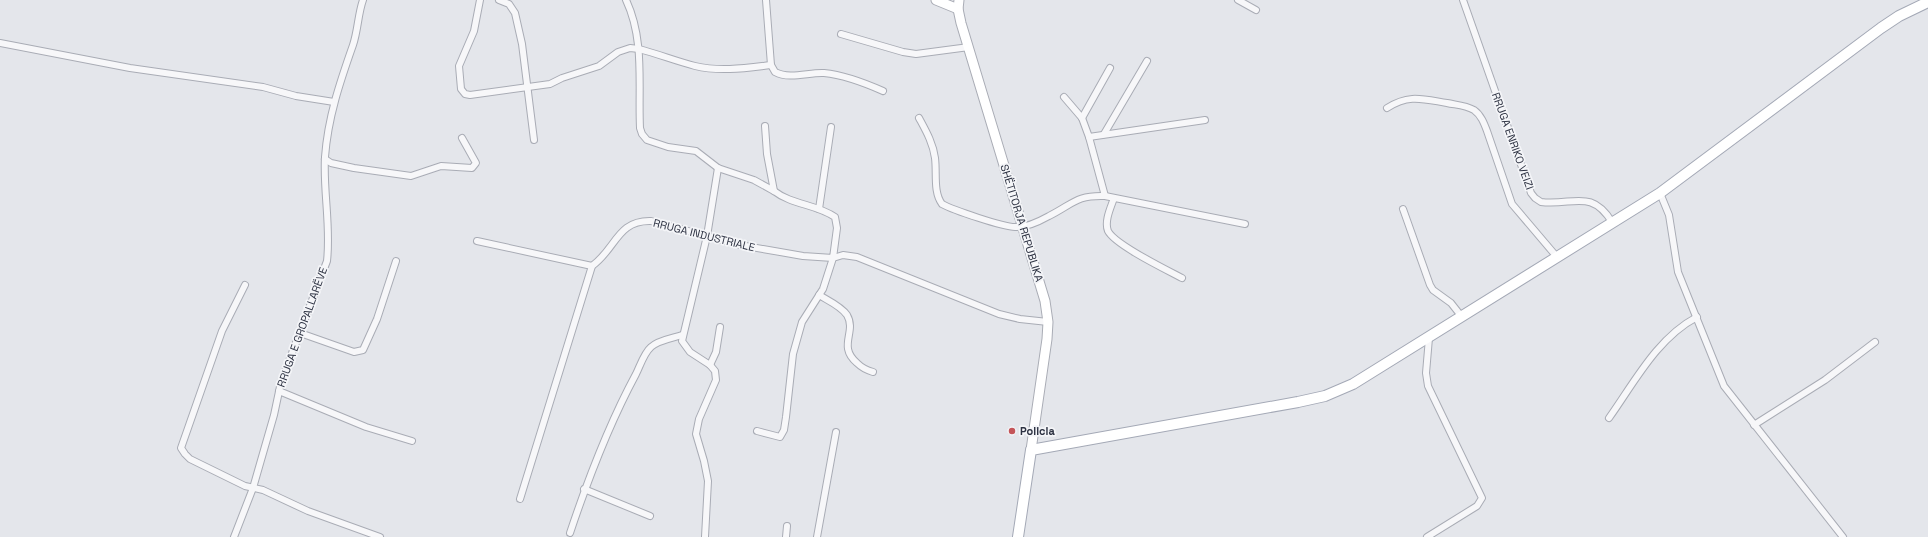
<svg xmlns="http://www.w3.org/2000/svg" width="1928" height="537" viewBox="0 0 1928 537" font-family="'Space Grotesk',sans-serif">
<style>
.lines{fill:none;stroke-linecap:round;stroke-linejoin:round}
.minor-casing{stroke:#a9acb5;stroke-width:8}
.secondary-casing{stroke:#a9acb5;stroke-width:11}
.primary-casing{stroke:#a4a9b6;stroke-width:12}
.minor{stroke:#f7f7f9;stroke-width:6}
.secondary{stroke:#fff;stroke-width:9}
.primary{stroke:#fff;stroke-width:10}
.poi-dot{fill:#c45559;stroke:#f4f5f8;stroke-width:1.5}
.labels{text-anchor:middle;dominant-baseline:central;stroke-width:3.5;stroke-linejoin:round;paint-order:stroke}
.street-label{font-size:11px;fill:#2d3242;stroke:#f4f5f8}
.poi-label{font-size:11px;font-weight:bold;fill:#2d3242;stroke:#f4f5f8;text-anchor:start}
</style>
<rect width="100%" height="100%" fill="#e4e6eb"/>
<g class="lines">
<!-- minor casing -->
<g class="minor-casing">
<g id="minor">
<path d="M480 0 474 31 459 66 461 89 465 94 470 95 550 84 562 78 599 66 618 52 630 48 639 49C658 54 676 61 695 66 720 72 746 68 771 65"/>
<path d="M499 0 509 4 515 13 522 44 534 140"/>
<path d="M626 0C645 40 638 85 640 128L642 134 647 140 668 147 696 151 718 168 754 180 774 191"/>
<path d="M766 0 771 65 775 72C790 80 809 72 824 73 844 75 865 83 883 91"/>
<path d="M1238 0 1256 10"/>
<path d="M1463 0 1531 193 1535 198 1541 202C1573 206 1591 188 1612 222"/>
<path d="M841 34 903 52 916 54 969 47"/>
<path d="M0 43 130 68 263 87 296 96 334 102"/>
<path d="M1064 97 1082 118 1089 137 1105 196"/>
<path d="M1387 108C1409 94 1422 99 1447 103 1456 105 1465 105 1474 110 1481 115 1484 123 1487 131L1512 204 1557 257"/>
<path d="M919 118C926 131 933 143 935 158 937 173 933 192 942 204 953 210 1003 227 1015 227 1026 228 1040 221 1049 216 1073 204 1076 195 1105 196L1245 224"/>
<path d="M1082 118 1110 68"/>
<path d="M1104 134 1147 61"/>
<path d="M1089 137 1205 120"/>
<path d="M325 159 331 163 354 168 411 176 441 166 472 168 476 163 462 138"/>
<path d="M1660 193 1669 215 1678 272 1724 386 1843 537"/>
<path d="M1114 198C1111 207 1104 221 1108 231 1115 245 1167 270 1182 278"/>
<path d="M819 209 831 127"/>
<path d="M1403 209 1430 285 1433 290 1451 303 1462 317"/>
<path d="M477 241 592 266"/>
<path d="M245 285 222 331 181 448 185 454 190 459 245 486 263 490 308 511 380 537"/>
<path d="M819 295C827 300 841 306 847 315 857 332 837 346 857 363 862 368 866 370 873 372"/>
<path d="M300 333 354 352 363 350 377 319 396 261"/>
<path d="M710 365 716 352 720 327"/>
<path d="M279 391 366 427 412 441"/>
<path d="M1609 418C1634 383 1657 338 1697 317"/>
<path d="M1754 425 1825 380 1875 342"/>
<path d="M757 431 780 437 784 430 786 417 793 354 802 322 823 289 833 258 843 255 857 257 999 314 1020 319 1048 322"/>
<path d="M584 489 650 516"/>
<path d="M520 499 592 266C616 249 617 220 651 221L740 245 803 256 833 258 837 228 835 217C816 204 792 205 774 191L767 154 765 126"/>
<path d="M570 533C588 479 609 424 636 374 640 366 644 353 651 347 658 340 673 338 682 335"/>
<path d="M234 537 253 488 274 415 281 382 327 261C331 226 323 191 325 157 328 117 340 82 353 45 358 30 358 14 363 0"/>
<path d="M705 537 708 481 704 461 696 434 699 419 716 380 715 371 710 365 690 352 682 341 707 236 718 168"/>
<path d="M786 537 787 526"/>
<path d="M817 537 836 432"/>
<path d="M1427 537 1477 506 1482 498 1428 386 1426 373 1429 338"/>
</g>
</g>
<!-- secondary casing -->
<g class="secondary-casing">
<g id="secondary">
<path d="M936 0 958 9"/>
<path d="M959 0 958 9 961 23 1045 301 1048 322 1047 339 1031 450"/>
</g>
</g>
<!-- primary casing -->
<g class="primary-casing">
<path id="primary" d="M1018 537 1031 450 1298 402 1325 396 1353 384 1660 193 1881 28 1899 16 1928 2"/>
</g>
<!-- minor -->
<use href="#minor" class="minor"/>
<!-- secondary -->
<use href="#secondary" class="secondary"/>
<!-- primary -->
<use href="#primary" class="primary"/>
</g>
<!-- markers -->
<circle class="poi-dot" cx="1012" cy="431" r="4"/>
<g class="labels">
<!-- street labels -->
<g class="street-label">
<text transform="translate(1513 141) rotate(70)">RRUGA ENRIKO VEIZI</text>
<text transform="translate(1022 223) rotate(73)">SHËTITORJA REPUBLIKA</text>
<text transform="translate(704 235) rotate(14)">RRUGA INDUSTRIALE</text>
<text transform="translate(302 327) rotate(-70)">RRUGA E GROPALLARËVE</text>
</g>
<!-- poi labels -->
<g class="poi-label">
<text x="1020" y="431">Policia</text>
</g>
</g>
</svg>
